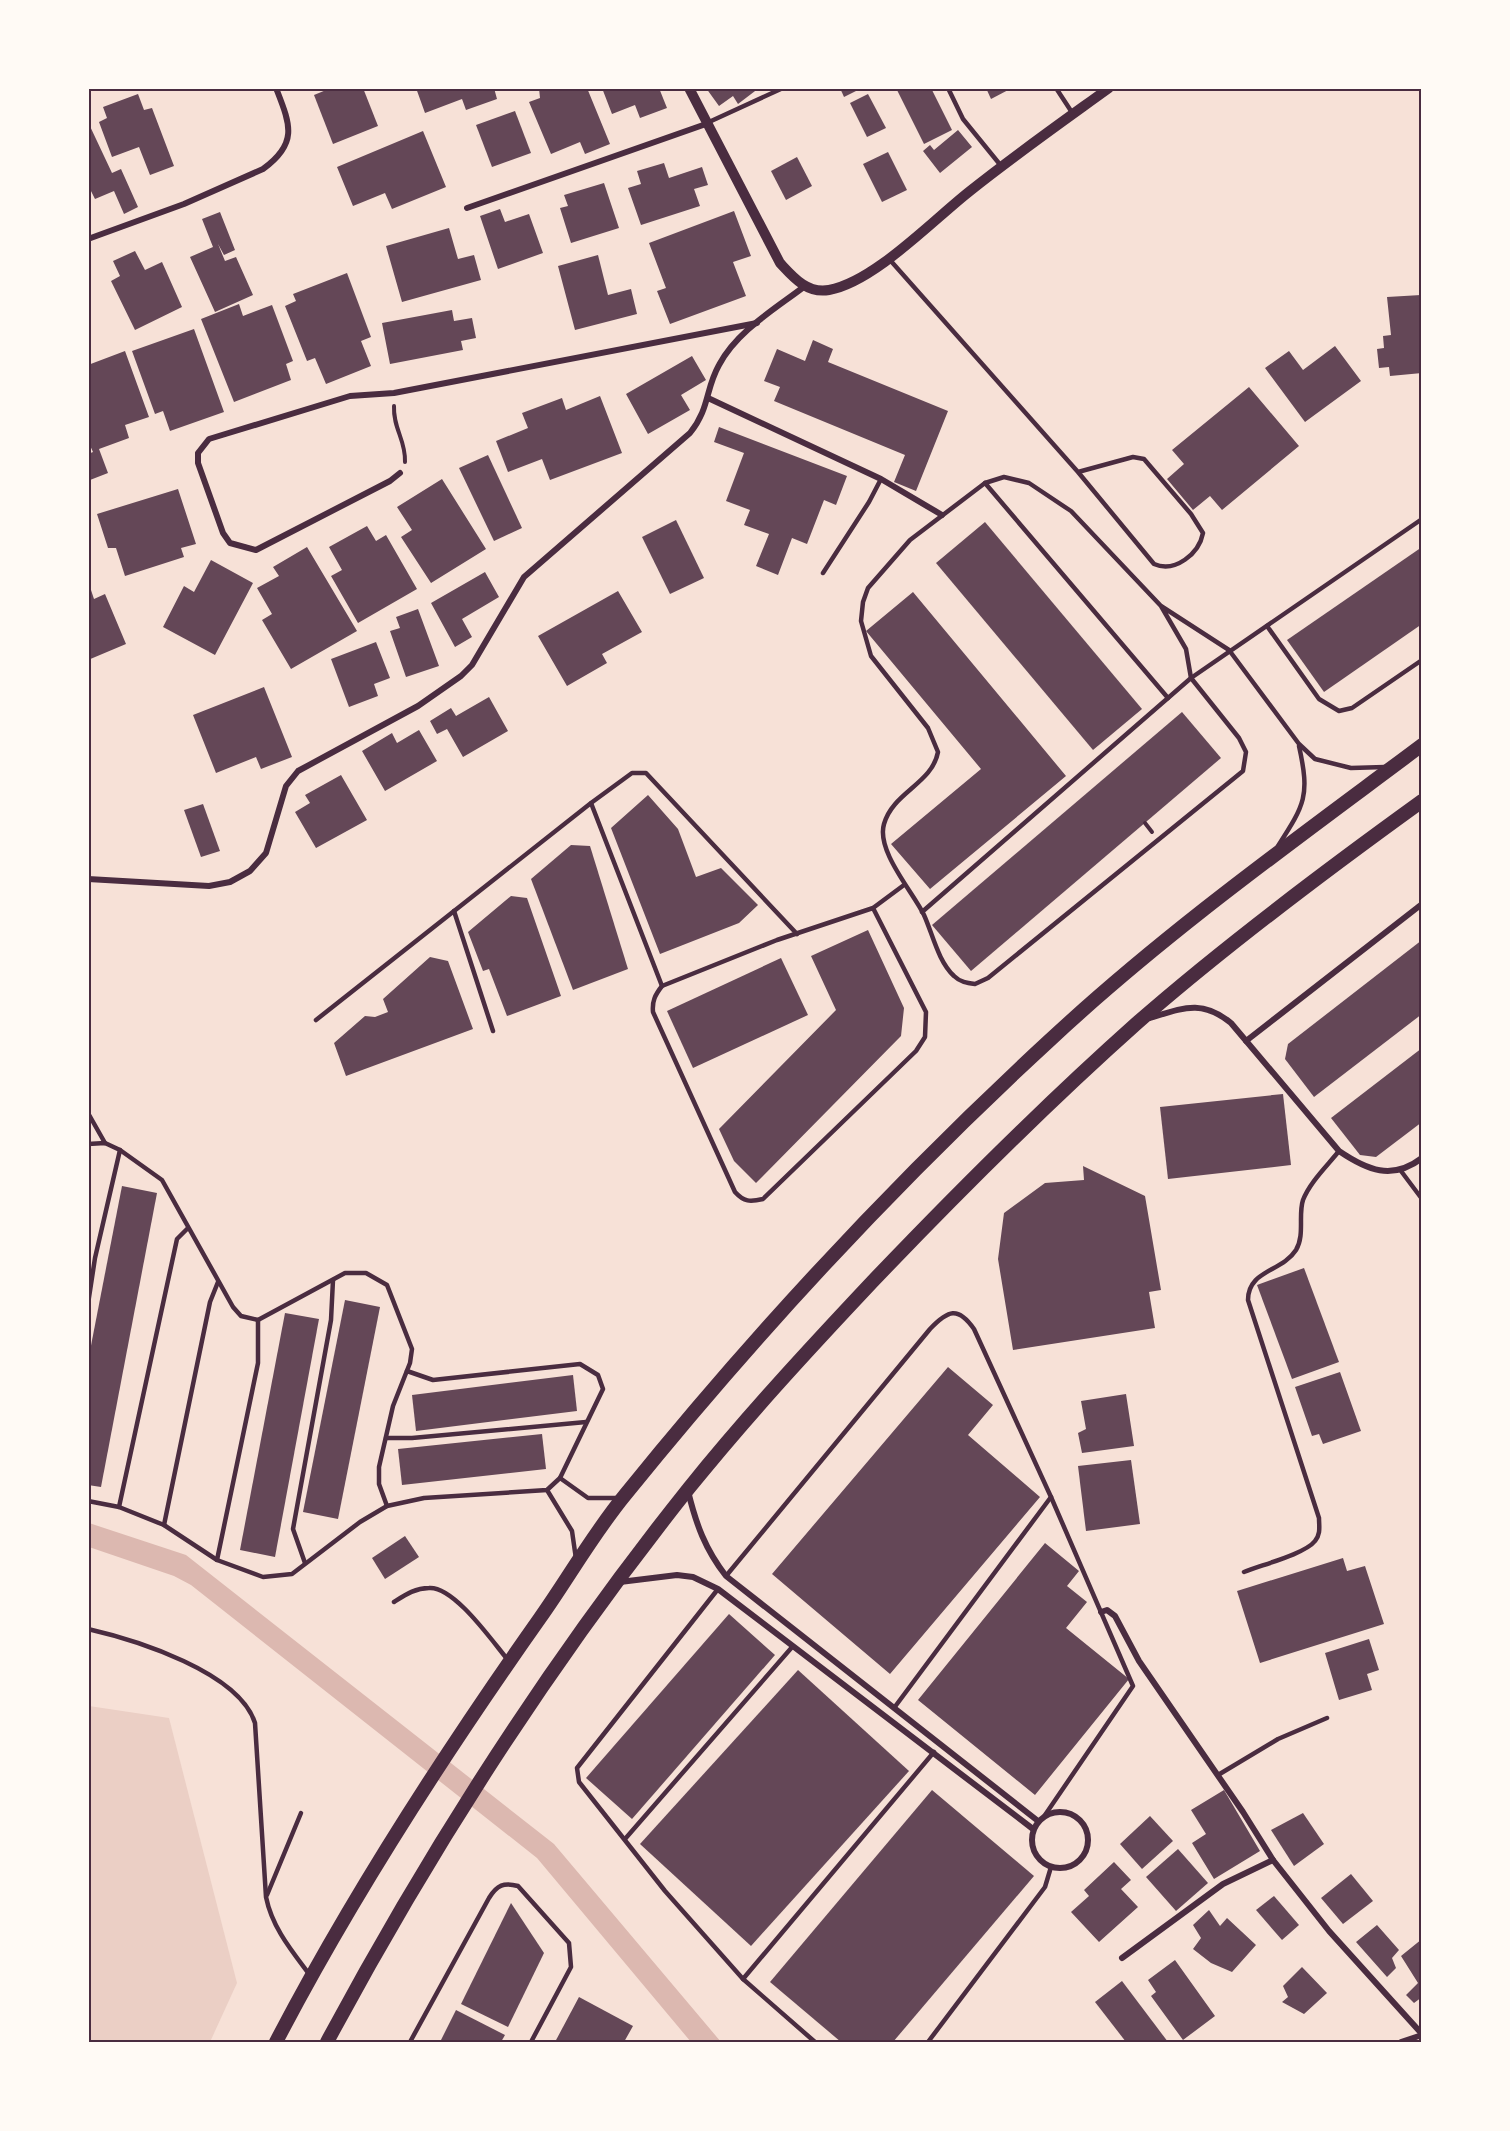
<svg xmlns="http://www.w3.org/2000/svg" width="1510" height="2131" viewBox="0 0 1510 2131" font-family="'PT Sans',sans-serif">
<style>
.green{fill:#ebcfc5}
.water{fill:#dcb8b0}
.building{fill:#644757}
.lines{fill:none;stroke-linecap:round;stroke-linejoin:round}
.path{stroke:#4a2c40;stroke-width:4}
.service{stroke:#4a2c40;stroke-width:4.5}
.minor{stroke:#4a2c40;stroke-width:6}
.tertiary{stroke:#4a2c40;stroke-width:10}
.primary{stroke:#4a2c40;stroke-width:14}
.neatline{fill:none;stroke:#4a2c40;stroke-width:2}
</style>
<rect width="100%" height="100%" fill="#f7e1d7"/>
<!-- green -->
<path class="green" d="M89 1706 169 1718 237 1983 210 2042H89Z"/>
<!-- water -->
<path class="water" d="M89 1523 186 1555 554 1844 721 2042H691L537 1858 191 1585 174 1576 89 1547Z"/>
<!-- building -->
<g class="building">
<path d="M331 88H363L378 126 333 144 314 95Z"/>
<path d="M416 88H494L497 99 466 110 462 99 425 113Z"/>
<path d="M539 88H587L610 144 585 154 580 142 551 154 529 102 540 98Z"/>
<path d="M602 88H659L667 108 640 118 635 105 612 114Z"/>
<path d="M706 88H759L738 104 733 96 719 106Z"/>
<path d="M840 88H862L844 97Z"/>
<path d="M896 88H931L952 130 924 144Z"/>
<path d="M986 88H1012L991 99Z"/>
<path d="M138 94 144 110 152 108 174 166 150 175 139 147 112 157 99 122 107 118 103 107Z"/>
<path d="M868 94 886 128 867 137 850 103Z"/>
<path d="M515 111 531 153 492 167 476 125Z"/>
<path d="M88 122 112 173 121 169 138 207 124 214 114 191 95 199 88 185Z"/>
<path d="M958 130 972 147 940 173 923 151 930 145 934 150Z"/>
<path d="M423 131 446 187 392 209 385 193 353 206 337 167Z"/>
<path d="M888 152 907 190 882 202 863 164Z"/>
<path d="M797 157 812 186 786 200 771 171Z"/>
<path d="M664 163 669 178 702 167 708 185 694 189 700 206 641 225 628 188 641 184 637 171Z"/>
<path d="M604 183 619 228 571 243 560 208 568 206 564 195Z"/>
<path d="M500 209 505 222 529 214 543 253 498 269 480 216Z"/>
<path d="M734 211 751 256 733 262 746 296 670 324 657 291 666 288 649 243Z"/>
<path d="M220 212 235 250 224 255 218 244 225 261 236 257 253 295 215 312 190 257 213 247 202 219Z"/>
<path d="M449 228 458 259 474 255 481 280 402 302 386 246Z"/>
<path d="M135 251 145 270 162 262 182 307 135 330 111 281 120 276 113 261Z"/>
<path d="M598 255 608 295 631 289 637 314 575 330 558 266Z"/>
<path d="M347 273 371 337 361 341 371 366 326 384 315 358 307 361 285 306 296 301 293 294Z"/>
<path d="M1421 295 1422 373 1390 376 1389 367 1379 368 1377 349 1384 348 1383 336 1391 335 1387 297Z"/>
<path d="M239 304 243 316 272 305 293 361 286 364 291 380 234 402 201 319Z"/>
<path d="M452 310 454 321 472 318 476 338 461 341 463 350 390 364 382 323Z"/>
<path d="M194 329 224 412 170 431 163 411 155 414 132 351Z"/>
<path d="M813 340 833 349 828 362 948 411 916 491 894 482 905 455 774 401 780 387 764 381 777 349 805 361Z"/>
<path d="M1335 346 1361 381 1305 422 1265 368 1289 351 1303 370Z"/>
<path d="M125 351 149 417 125 425 129 438 99 449 108 473 90 480 88 454 93 452 88 441V375L91 374 88 365Z"/>
<path d="M692 356 706 380 681 395 690 410 648 434 626 394Z"/>
<path d="M1249 387 1299 446 1222 510 1210 496 1193 510 1167 479 1184 464 1172 450Z"/>
<path d="M600 396 622 453 550 480 542 459 508 472 496 441 528 428 522 413 562 398 566 410Z"/>
<path d="M719 427 847 476 836 505 824 500 807 544 792 538 778 575 756 566 769 534 744 525 750 510 726 501 744 453 714 442Z"/>
<path d="M488 455 522 528 494 541 459 468Z"/>
<path d="M442 479 486 549 431 583 401 537 412 530 397 507Z"/>
<path d="M178 489 196 544 181 548 184 557 125 576 116 548H108L97 514Z"/>
<path d="M676 520 704 578 670 594 642 537Z"/>
<path d="M985 522 1142 709 1093 750 936 563Z"/>
<path d="M367 526 376 541 386 535 417 589 358 623 331 576 342 570 329 547Z"/>
<path d="M307 547 357 631 291 669 262 620 272 614 257 588 279 576 273 567Z"/>
<path d="M1422 547V624L1324 692 1287 640Z"/>
<path d="M211 560 253 583 215 655 163 627 184 586 194 592Z"/>
<path d="M485 572 499 597 462 619 472 637 455 647 431 603Z"/>
<path d="M88 590H91L94 599 105 594 126 644 88 660Z"/>
<path d="M618 591 642 632 602 654 607 663 567 686 538 636Z"/>
<path d="M913 592 1066 776 930 889 891 844 981 769 866 631Z"/>
<path d="M418 609 439 666 406 677 390 631 400 628 396 617Z"/>
<path d="M376 642 390 678 374 684 378 696 349 707 331 659Z"/>
<path d="M264 687 292 757 261 769 256 757 216 773 193 715Z"/>
<path d="M489 697 508 731 463 757 447 729 437 734 430 721 451 708 456 716Z"/>
<path d="M1182 712 1221 758 971 971 932 925Z"/>
<path d="M419 730 437 761 385 791 362 751 392 733 397 743Z"/>
<path d="M341 775 367 820 316 848 295 812 310 803 305 795Z"/>
<path d="M648 795 678 829 696 877 721 868 758 905 739 923 660 954 611 828Z"/>
<path d="M203 804 220 851 201 857 184 810Z"/>
<path d="M571 845 590 846 628 969 573 990 531 879Z"/>
<path d="M511 896 527 898 561 996 507 1016 489 969 483 971 468 932Z"/>
<path d="M868 930 904 1008 901 1036 756 1183 734 1161 719 1129 836 1010 811 956Z"/>
<path d="M1422 940V1014L1314 1097 1285 1059 1288 1044Z"/>
<path d="M430 957 448 961 473 1029 346 1076 334 1043 365 1016 375 1017 388 1012 383 999Z"/>
<path d="M781 958 808 1015 693 1068 667 1011Z"/>
<path d="M1422 1048V1122L1376 1157 1360 1155 1331 1118Z"/>
<path d="M1283 1094 1291 1165 1168 1179 1160 1107Z"/>
<path d="M1083 1166 1145 1196 1161 1290 1149 1292 1155 1328 1013 1350 998 1259 1004 1213 1045 1183 1084 1180Z"/>
<path d="M122 1186 157 1193 101 1487 88 1485V1361Z"/>
<path d="M1304 1268 1339 1362 1292 1379 1257 1285Z"/>
<path d="M345 1300 380 1307 338 1519 303 1512Z"/>
<path d="M285 1313 319 1319 275 1557 240 1550Z"/>
<path d="M948 1367 993 1405 968 1435 1040 1497 890 1674 772 1574Z"/>
<path d="M1340 1372 1361 1431 1323 1444 1319 1434 1312 1436 1295 1387Z"/>
<path d="M573 1375 577 1411 416 1431 412 1395Z"/>
<path d="M1126 1394 1134 1446 1082 1453 1078 1433 1086 1429 1081 1401Z"/>
<path d="M542 1434 546 1469 402 1485 398 1449Z"/>
<path d="M1131 1460 1140 1524 1086 1531 1078 1466Z"/>
<path d="M405 1536 419 1557 385 1579 372 1558Z"/>
<path d="M1045 1543 1079 1571 1067 1586 1087 1602 1066 1628 1129 1679 1035 1795 918 1700Z"/>
<path d="M1343 1558 1347 1571 1365 1566 1384 1624 1260 1663 1237 1591Z"/>
<path d="M729 1614 775 1655 632 1819 586 1778Z"/>
<path d="M1369 1639 1379 1670 1367 1674 1372 1690 1339 1700 1325 1653Z"/>
<path d="M798 1670 909 1771 751 1946 640 1844Z"/>
<path d="M932 1790 1034 1876 893 2042H841L770 1982Z"/>
<path d="M1224 1790 1260 1851 1214 1879 1192 1843 1206 1834 1191 1810Z"/>
<path d="M1303 1813 1324 1844 1294 1866 1271 1830Z"/>
<path d="M1150 1816 1173 1841 1142 1869 1120 1844Z"/>
<path d="M1178 1849 1208 1883 1176 1911 1146 1877Z"/>
<path d="M1114 1862 1131 1880 1121 1889 1138 1907 1099 1942 1071 1912 1089 1896 1084 1890Z"/>
<path d="M1351 1874 1373 1901 1343 1924 1321 1898Z"/>
<path d="M1274 1896 1299 1925 1282 1940 1256 1910Z"/>
<path d="M511 1903 544 1953 508 2027 461 2004Z"/>
<path d="M1209 1910 1220 1926 1227 1918 1256 1945 1232 1972 1211 1963 1193 1949 1201 1938 1193 1925Z"/>
<path d="M1377 1925 1399 1950 1392 1958 1396 1968 1387 1977 1356 1942Z"/>
<path d="M1422 1939V1997L1414 2003 1406 1995 1418 1983 1401 1956Z"/>
<path d="M1175 1960 1215 2016 1183 2040 1151 1996 1156 1992 1148 1980Z"/>
<path d="M1302 1967 1327 1993 1304 2014 1282 2002 1288 1997 1283 1986Z"/>
<path d="M1122 1981 1168 2042H1126L1095 2002Z"/>
<path d="M579 1997 633 2026 624 2042H555Z"/>
<path d="M456 2010 505 2035 501 2042H440Z"/>
</g>
<g class="lines">
<!-- path -->
<g class="path">
<path d="M394 406C393 429 406 440 405 462"/>
<path d="M1145 823 1152 832"/>
</g>
<!-- service -->
<g class="service">
<path d="M948 88 963 119 1002 167"/>
<path d="M1056 88 1073 114"/>
<path d="M709 122 783 88"/>
<path d="M890 260 1078 472 1154 564C1175 573 1199 554 1203 533L1191 514 1144 459 1133 457 1078 472"/>
<path d="M985 483 1168 698"/>
<path d="M823 573 869 502 881 479"/>
<path d="M1161 606 1186 649 1191 678 1239 738 1246 752 1243 771 988 978 975 984C967 983 960 982 954 976 938 961 933 935 924 915 913 892 876 851 884 824 893 792 932 784 938 752L928 728 871 656 861 621 863 602 868 588 910 540 985 483 1004 477 1029 483 1071 511 1161 606 1229 650 1299 744 1315 759 1351 768 1385 767"/>
<path d="M1267 626 1319 699 1339 711 1352 708 1422 660"/>
<path d="M591 803 662 986"/>
<path d="M1278 846C1305 804 1310 796 1299 746"/>
<path d="M873 908 926 1012 925 1037 916 1051 763 1199C750 1202 744 1202 735 1192L653 1012C652 1001 655 995 662 986L777 940 873 908 904 885"/>
<path d="M454 911 493 1031"/>
<path d="M922 912 1191 678 1422 519"/>
<path d="M316 1020 591 803 632 773H646L797 934"/>
<path d="M88 1113 105 1143"/>
<path d="M88 1144 105 1143 120 1150 162 1180 233 1307 241 1316 258 1320 345 1273H366L387 1285 412 1349 410 1363 393 1406 379 1467V1484L387 1506"/>
<path d="M1401 1171 1422 1199"/>
<path d="M88 1304 95 1258 120 1150"/>
<path d="M386 1438H412L586 1422"/>
<path d="M560 1478 588 1498H620"/>
<path d="M547 1490 572 1531 576 1559"/>
<path d="M88 1501 119 1507 164 1525 217 1560 263 1577 292 1574 360 1522 387 1506 424 1498 547 1490 560 1478 603 1389 598 1375 580 1364 433 1380 407 1371"/>
<path d="M119 1507 177 1239 188 1228"/>
<path d="M164 1525 210 1302 218 1282"/>
<path d="M217 1560 258 1363V1320"/>
<path d="M305 1563 293 1529 331 1320 333 1280"/>
<path d="M1244 1572C1261 1565 1305 1554 1315 1541 1321 1534 1319 1526 1319 1518L1248 1300C1248 1270 1282 1272 1296 1250 1305 1235 1298 1215 1303 1200 1310 1182 1327 1166 1339 1151"/>
<path d="M726 1576 930 1329C948 1310 958 1306 974 1329L1051 1497 1133 1686 1045 1815"/>
<path d="M718 1589 577 1768 579 1782 665 1891 743 1979 815 2042"/>
<path d="M394 1602C405 1595 415 1588 429 1588 454 1586 492 1641 508 1660"/>
<path d="M88 1629C136 1640 239 1672 255 1723L266 1897C272 1927 291 1950 309 1974"/>
<path d="M894 1708 1051 1497"/>
<path d="M1218 1775 1278 1739 1327 1718"/>
<path d="M625 1839 793 1646"/>
<path d="M267 1895 301 1813"/>
<path d="M743 1979 934 1752"/>
<path d="M410 2042 489 1898C497 1885 504 1882 518 1886L569 1943 571 1967 531 2042"/>
<path d="M928 2042 1045 1887 1051 1867"/>
</g>
<!-- minor -->
<g class="minor">
<path d="M467 208 706 124"/>
<path d="M88 239 184 204 263 169C299 143 290 124 276 88"/>
<path d="M708 398 881 479 942 515"/>
<path d="M400 473 390 481 256 550 230 543 223 533 198 463V453L209 439 350 396 394 393 757 323"/>
<path d="M88 879 209 886 230 882 250 871 266 853 286 786 298 771 418 706 461 676 472 665 524 577 690 433C710 408 705 390 719 365 737 331 775 309 805 286"/>
<path d="M1150 1018C1183 1008 1202 999 1231 1023L1339 1151C1367 1170 1392 1181 1422 1158"/>
<path d="M1246 1041 1422 904"/>
<path d="M688 1491C696 1524 705 1549 726 1576L1038 1821"/>
<path d="M620 1582 677 1575 693 1577 718 1589 1033 1829"/>
<path d="M1101 1612 1107 1610 1115 1616 1139 1661 1243 1812 1273 1860 1329 1931 1422 2034"/>
<circle cx="1060" cy="1840" r="28"/>
<path d="M1122 1958 1223 1884 1273 1860"/>
<path d="M1401 2042 1422 2035"/>
</g>
<!-- tertiary -->
<path class="tertiary" d="M689 88 780 263C793 277 807 294 829 290 874 282 933 220 970 191 1015 155 1062 122 1109 88"/>
<!-- primary -->
<g class="primary">
<path d="M276 2042C353 1894 444 1754 540 1618 569 1577 593 1534 625 1495 755 1334 898 1180 1050 1040 1166 932 1295 840 1422 745"/>
<path d="M327 2042C431 1848 551 1661 689 1488 747 1416 810 1348 873 1281 958 1192 1045 1105 1137 1023 1226 945 1325 871 1422 801"/>
</g>
</g>
<!-- border -->
<rect width="1510" height="2131" fill="none" stroke="#fffaf5" stroke-width="180"/>
<rect x="90" y="90" width="1330" height="1951" class="neatline"/>
</svg>
